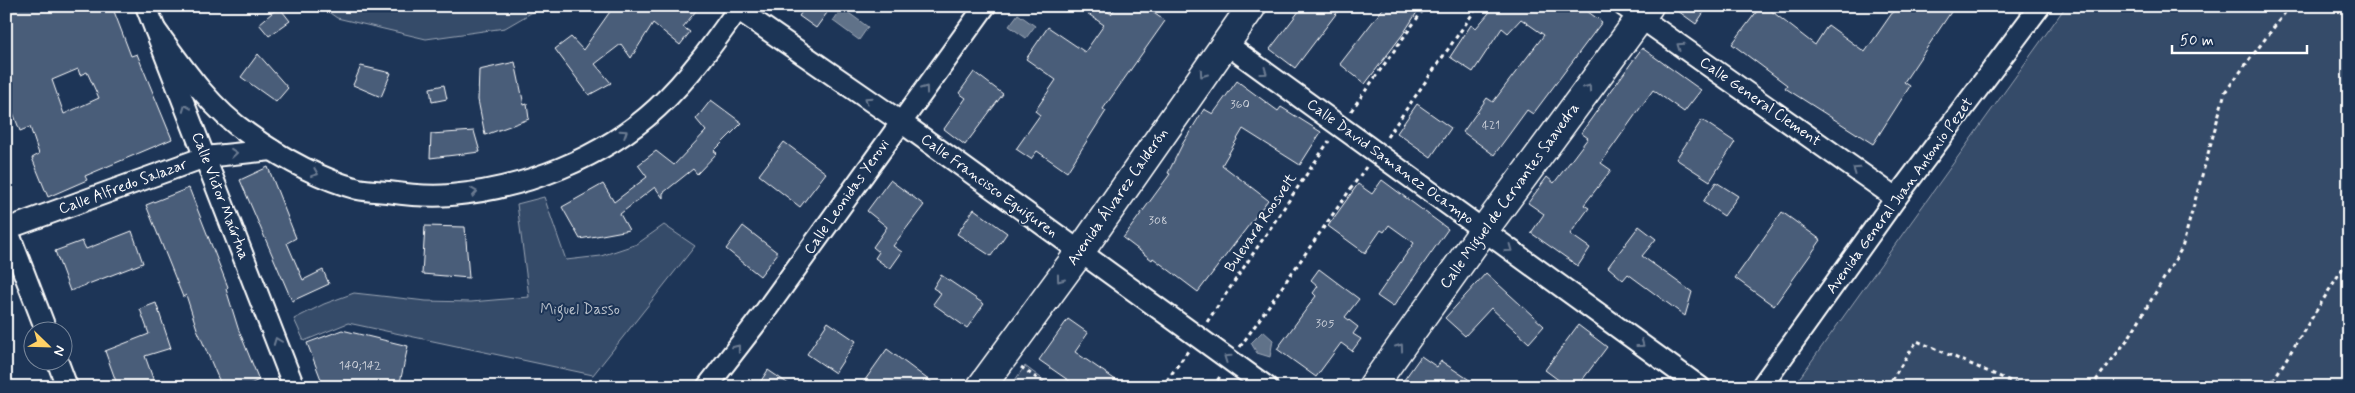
<svg xmlns="http://www.w3.org/2000/svg" width="2355" height="393" viewBox="0 0 2355 393" font-family="Mynerve,sans-serif">
<style>
.green{fill:#364b69;stroke:#9aa5b4}
.water{fill:#617289;stroke:#a0aab8}
.building{fill:#4a5d79;stroke:#fff;fill-rule:evenodd}
.lines{fill:none;stroke-linecap:round;stroke-linejoin:round}
.street-casing{stroke:#fff;stroke-width:24}
.secondary-casing{stroke:#fff;stroke-width:31}
.path{stroke:#fff;stroke-width:3;stroke-dasharray:4 4;stroke-linecap:butt}
.street{stroke:#1d3557;stroke-width:20}
.secondary{stroke:#1d3557;stroke-width:28}
.oneway{stroke:#6c7c92}
.labels{text-anchor:middle;dominant-baseline:central;stroke-width:4;stroke-linejoin:round;paint-order:stroke}
.number-label{font-size:12px;fill:#d2d6de}
.street-label{font-size:15px;fill:#fff;stroke:#1d3557}
.park-label{font-size:15px;fill:#b9c0ca;stroke:#1d3557}
</style>
<rect width="100%" height="100%" fill="#1d3557"/>
<filter id="ink" filterUnits="userSpaceOnUse"><feTurbulence type="fractalNoise" baseFrequency=".02" numOctaves="2"/><feDisplacementMap in="SourceGraphic" scale="10" xChannelSelector="R" yChannelSelector="G"/><feConvolveMatrix kernelMatrix="1 2 1 2 8 2 1 2 1" color-interpolation-filters="sRGB"/></filter>
<g filter="url(#ink)">
<!-- green -->
<g class="green">
<path d="M320 6H543L505 28 426 39 337 18Z"/>
<path d="M2066 6H2349V387H1793Z"/>
<path d="M544 197 566 260 601 256 637 244 664 225 695 246 593 375 348 323 304 341 294 319 324 304 354 293 426 301 471 302 529 297 517 204Z"/>
<path d="M1025 366 1053 387H1010Z"/>
</g>
<!-- water -->
<g class="water">
<path d="M842 8 868 27 859 40 833 21Z"/>
<path d="M1018 14 1035 26 1026 38 1009 26Z"/>
<path d="M1263 331 1273 340 1270 357 1257 353 1251 343Z"/>
</g>
<!-- building -->
<g class="building">
<path d="M6 6H112L131 56 137 54 172 139 85 176 87 180 48 197 32 158 39 154 30 127 20 131 6 94ZM78 69 80 75 87 72 99 98 64 114 52 80Z"/>
<path d="M614 6H700L683 27 690 32 680 45 653 23 631 58 621 44 595 64 611 83 589 95 555 49 571 37 583 50Z"/>
<path d="M806 6H832L816 28 799 16Z"/>
<path d="M1077 6H1100L1111 14 1117 6H1144L1165 21 1103 109 1106 111 1067 172 1037 151 1031 159 1016 149 1040 115 1035 111 1056 80 1026 59 1048 27 1085 52 1104 25Z"/>
<path d="M1303 6H1342L1295 68 1270 49Z"/>
<path d="M1385 6H1421L1403 34 1365 84 1340 64Z"/>
<path d="M1495 6H1580L1602 22 1533 114 1527 110 1494 155 1463 132 1487 98 1493 102 1544 35 1521 19 1508 33 1502 28 1473 72 1450 57 1471 25 1476 28Z"/>
<path d="M1671 6H1708L1696 24Z"/>
<path d="M1761 6H1765L1815 45 1828 25 1865 52 1897 6H1955L1904 82 1910 86 1873 144 1785 88 1787 85 1732 44Z"/>
<path d="M279 7 290 21 269 36 259 24Z"/>
<path d="M1642 48 1701 90 1684 112 1653 90 1601 163 1611 170 1584 205 1589 208 1570 234 1590 248 1578 266 1531 233 1544 214 1528 203 1547 177 1554 183 1588 138 1581 133Z"/>
<path d="M258 54 288 88 276 102 241 77Z"/>
<path d="M515 62 524 105 527 104 529 119 485 135 478 100 479 70Z"/>
<path d="M361 66 391 73 381 97 353 85Z"/>
<path d="M974 72 1003 94 965 145 944 129 966 98 959 93Z"/>
<path d="M1237 81 1278 111 1281 107 1321 132 1300 165 1243 129 1222 165 1268 200 1198 292 1153 258 1152 260 1123 238 1170 174 1168 173 1183 143 1204 109 1213 114Z"/>
<path d="M444 85 447 99 432 102 430 88Z"/>
<path d="M711 100 742 123 714 151 717 153 697 174 693 169 663 193V198L655 187 620 214 629 230 580 239 562 207 603 184 614 202 647 177 638 165 656 151 674 165 706 131 696 119Z"/>
<path d="M1417 104 1451 128 1431 157 1397 133Z"/>
<path d="M1702 120 1735 142 1710 181 1676 159Z"/>
<path d="M474 131 480 152 430 158 431 134Z"/>
<path d="M784 142 826 173 800 207 759 175Z"/>
<path d="M268 167 296 238 287 243 303 280 323 270 329 284 292 301 240 180Z"/>
<path d="M890 180 924 205 893 246 902 252 890 269 875 258 879 252 873 247 887 227 867 211Z"/>
<path d="M1382 180 1448 229 1393 307 1377 296 1414 243 1389 225 1384 232 1381 230 1365 253 1328 226 1358 184 1372 194Z"/>
<path d="M1716 182 1738 196 1724 216 1703 202Z"/>
<path d="M189 188 228 287 226 289 238 328 259 380 244 387H222L197 329 186 295 183 297 146 205Z"/>
<path d="M974 209 1007 233 991 256 957 234Z"/>
<path d="M1782 212 1821 240 1774 306 1735 278Z"/>
<path d="M425 226 465 227 469 278 422 274Z"/>
<path d="M743 226 778 253 760 276 726 249Z"/>
<path d="M1639 226 1656 239 1642 256 1692 292 1685 316 1628 274 1623 280 1608 267Z"/>
<path d="M132 231 143 263 70 291 55 251 82 241 86 249Z"/>
<path d="M1319 269 1359 299 1345 317 1358 327 1353 334 1361 339 1352 351 1341 343 1316 377 1277 349 1316 296 1313 293 1318 286 1311 280Z"/>
<path d="M1486 273 1544 326 1529 343 1491 308 1465 336 1445 318Z"/>
<path d="M941 275 984 304 967 328 933 304 941 293 933 288Z"/>
<path d="M156 303 171 348 145 356 156 387H118L105 351 149 334 140 309Z"/>
<path d="M1068 319 1088 333 1075 352 1126 387H1078L1039 360Z"/>
<path d="M828 322 856 341 835 373 807 354Z"/>
<path d="M1578 325 1607 347 1577 387H1568L1545 370Z"/>
<path d="M342 330 408 346 399 387H324L307 343Z"/>
<path d="M887 349 938 387H860Z"/>
<path d="M1421 356 1437 367 1441 361 1480 387H1399Z"/>
<path d="M768 370 793 387H757Z"/>
</g>
<g class="lines">
<!-- street casing -->
<g class="street-casing">
<g id="street">
<path d="M146 6 294 387"/>
<path d="M733 6 901 122 1267 387"/>
<path d="M1624 6 1896 198"/>
<path d="M155 29C181 65 209 107 247 133 280 157 318 178 358 189 367 191 378 191 388 192 409 195 430 197 451 195 524 189 603 158 657 108 689 78 715 42 740 6"/>
<path d="M1225 43 1700 387"/>
<path d="M6 226 46 330"/>
<path d="M6 229 205 157 272 150"/>
<path d="M57 360 67 387"/>
<path d="M707 387 764 313 985 6"/>
<path d="M1761 387 1896 198 2040 6"/>
</g>
</g>
<!-- secondary casing -->
<g class="secondary-casing">
<g id="secondary">
<path d="M981 387 1080 252 1252 6"/>
<path d="M1372 387 1484 230 1649 6"/>
</g>
</g>
<!-- path -->
<g class="path">
<path d="M1351 111 1426 6"/>
<path d="M1387 137 1478 6"/>
<path d="M1207 322 1329 141"/>
<path d="M1240 347 1366 167"/>
<path d="M1021 367 1049 387"/>
<path d="M1162 387 1188 351"/>
<path d="M1213 387 1221 375"/>
<path d="M1887 387 1917 341 2024 387"/>
<path d="M2091 387 2128 339 2182 248 2225 92 2290 6"/>
<path d="M2269 387 2349 258"/>
</g>
<!-- street -->
<use href="#street" class="street"/>
<!-- secondary -->
<use href="#secondary" class="secondary"/>
</g>
<!-- one-way arrows -->
<defs><path id="oneway-chevron" d="M-2-3.5L2.5 0L-2 3.5" fill="none" stroke-width="1.6" stroke-linecap="round" stroke-linejoin="round" transform="scale(1.25)"/></defs>
<g class="oneway">
<use href="#oneway-chevron" transform="translate(1680 46) rotate(-145)"/>
<use href="#oneway-chevron" transform="translate(1264 72) rotate(36)"/>
<use href="#oneway-chevron" transform="translate(1203 74) rotate(125)"/>
<use href="#oneway-chevron" transform="translate(1588 88) rotate(-54)"/>
<use href="#oneway-chevron" transform="translate(925 89) rotate(-54)"/>
<use href="#oneway-chevron" transform="translate(868 100) rotate(-145)"/>
<use href="#oneway-chevron" transform="translate(186 108) rotate(-111)"/>
<use href="#oneway-chevron" transform="translate(624 133) rotate(-33)"/>
<use href="#oneway-chevron" transform="translate(234 153) rotate(-5)"/>
<use href="#oneway-chevron" transform="translate(1856 170) rotate(-145)"/>
<use href="#oneway-chevron" transform="translate(315 173) rotate(22)"/>
<use href="#oneway-chevron" transform="translate(474 192) rotate(-9)"/>
<use href="#oneway-chevron" transform="translate(1509 249) rotate(36)"/>
<use href="#oneway-chevron" transform="translate(1060 279) rotate(126)"/>
<use href="#oneway-chevron" transform="translate(277 341) rotate(-111)"/>
<use href="#oneway-chevron" transform="translate(1641 344) rotate(36)"/>
<use href="#oneway-chevron" transform="translate(1400 347) rotate(-54)"/>
<use href="#oneway-chevron" transform="translate(737 348) rotate(-52)"/>
<use href="#oneway-chevron" transform="translate(1227 358) rotate(-145)"/>
</g>
</g>
<g class="labels">
<!-- number labels -->
<g class="number-label">
<text x="1240" y="105">360</text>
<text x="1491" y="126">421</text>
<text x="1158" y="221">308</text>
<text x="1325" y="324">305</text>
<text x="360" y="366">140;142</text>
</g>
<!-- street labels -->
<g class="street-label">
<text transform="translate(1760 102) rotate(35)">Calle General Clement</text>
<text transform="translate(1390 162) rotate(36)">Calle David Samanez Ocampo</text>
<text transform="translate(989 186) rotate(36)">Calle Francisco Eguiguren</text>
<text transform="translate(123 187) rotate(-20)">Calle Alfredo Salazar</text>
<text transform="translate(220 196) rotate(69)">Calle Víctor Maúrtua</text>
<text transform="translate(1510 196) rotate(-54)">Calle Miguel de Cervantes Saavedra</text>
<text transform="translate(1900 196) rotate(-54)">Avenida General Juan Antonio Pezet</text>
<text transform="translate(847 197) rotate(-55)">Calle Leonidas Yerovi</text>
<text transform="translate(1118 197) rotate(-55)">Avenida Álvarez Calderón</text>
<text transform="translate(1261 223) rotate(-56)">Bulevard Roosvelt</text>
</g>
<!-- park labels -->
<g class="park-label">
<text x="580" y="310">Miguel Dasso</text>
</g>
</g>
<!-- margin -->
<rect width="2355" height="393" fill="none" stroke="#1d3557" stroke-width="25"/>
<rect x="12" y="12" width="2330" height="368" fill="none" stroke="#fff" stroke-width="2" filter="url(#ink)"/>
<!-- north arrow -->
<g transform="translate(48 346) rotate(113)"><circle r="24" fill="#1d3557" stroke="#77869a"/>
<path d="M0-4L9 19L0 12L-9 19Z" fill="#ffd166"/>
<text y="-8" font-size="14" font-weight="bold" text-anchor="middle" fill="#ffffff">N</text>
</g>
<!-- scale -->
<path d="M2172 45v8h135v-8" fill="none" stroke="#ffffff" stroke-width="2.5"/>
<text x="2180" y="45" font-size="15" fill="#ffffff" stroke="#1d3557" stroke-width="4" paint-order="stroke">50 m</text>
</svg>
